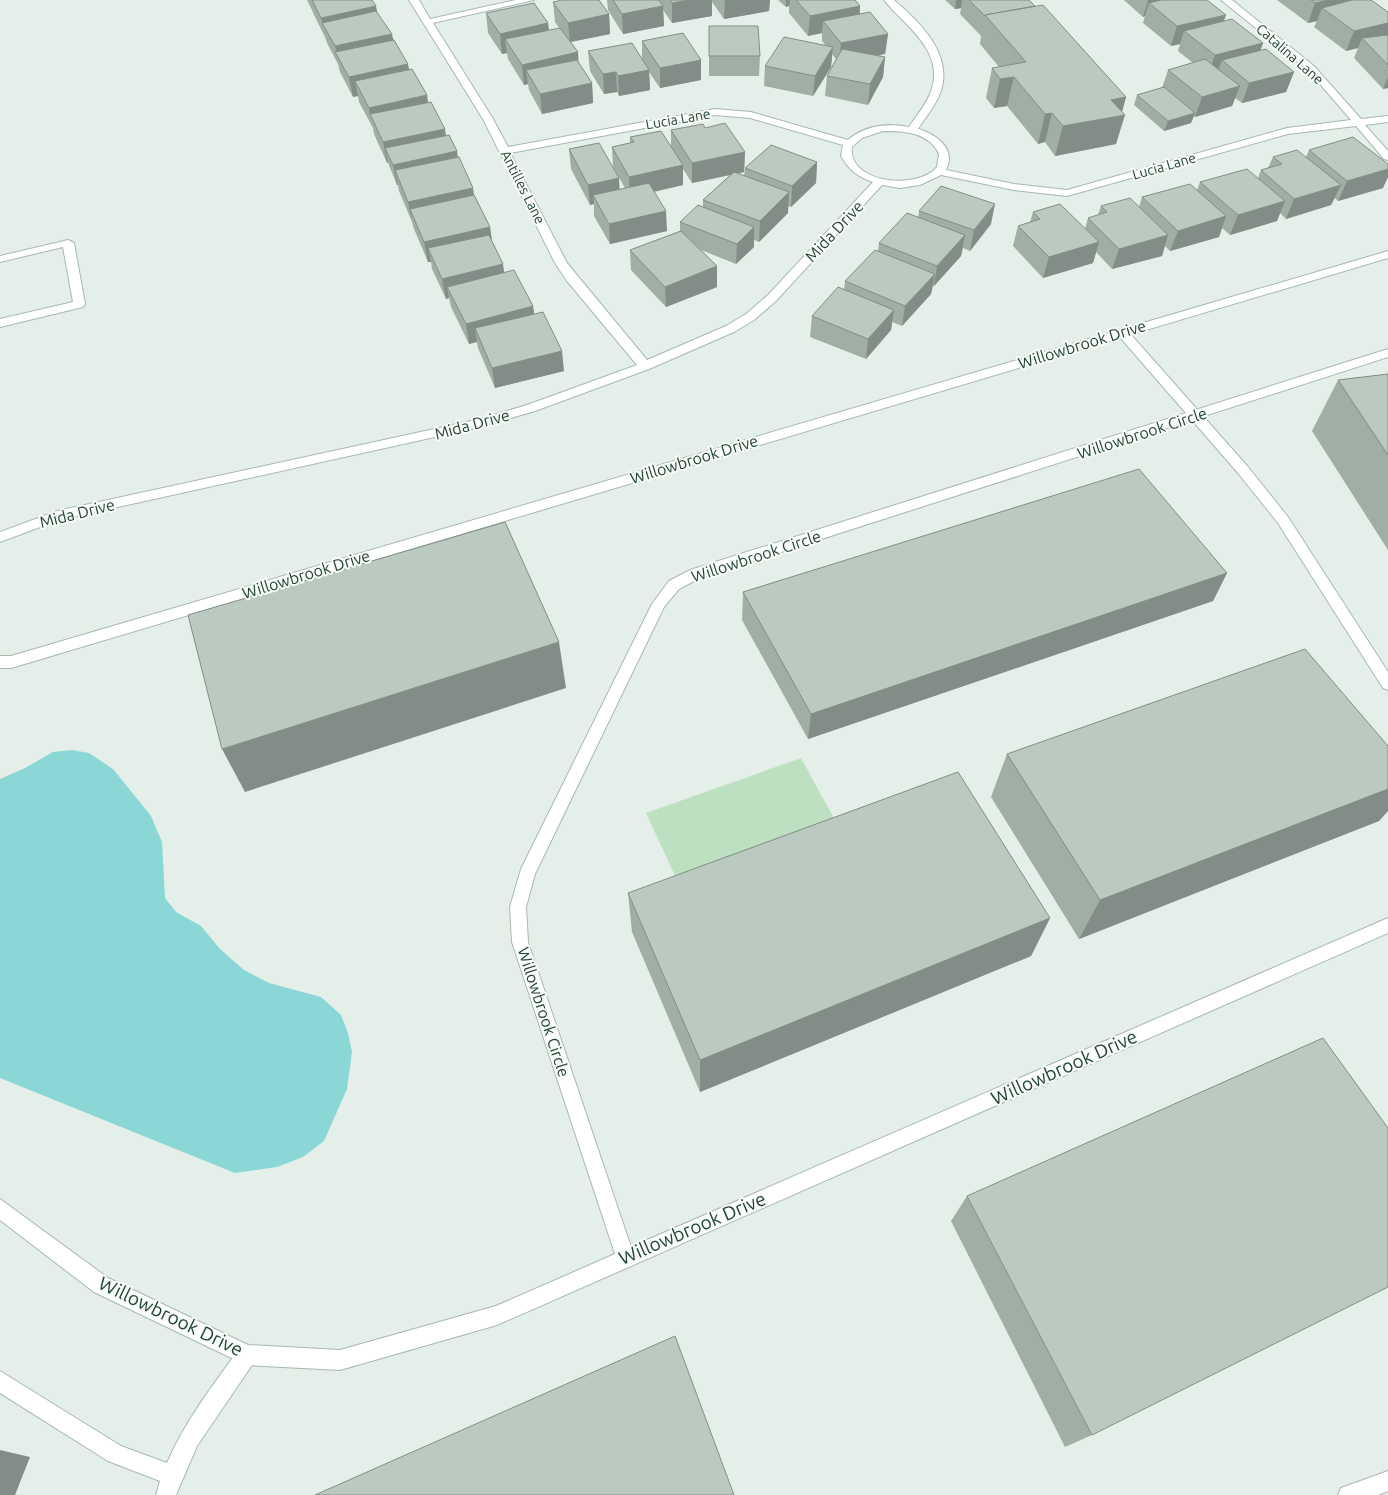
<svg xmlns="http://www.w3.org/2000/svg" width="1388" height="1495" viewBox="0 0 1388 1495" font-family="Ubuntu,sans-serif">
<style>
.green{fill:#bde1c0}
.water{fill:#8ad7d5}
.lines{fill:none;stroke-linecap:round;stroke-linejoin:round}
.lane-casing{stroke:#a7b8af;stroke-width:2}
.street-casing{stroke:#a7b8af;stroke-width:2}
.lane{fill:#fff;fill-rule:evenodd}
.street{fill:#fff;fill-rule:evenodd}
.wall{fill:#a0aea6}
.shaded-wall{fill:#828d87}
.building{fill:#bacac1;stroke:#828d87}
.labels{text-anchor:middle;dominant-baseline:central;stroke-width:4;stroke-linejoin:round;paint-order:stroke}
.far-street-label{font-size:14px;fill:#224334;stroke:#f6fbf8}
.street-label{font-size:16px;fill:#224334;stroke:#f6fbf8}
.near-street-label{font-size:19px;fill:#224334;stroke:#f6fbf8}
</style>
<rect width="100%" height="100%" fill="#e5efe9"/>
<!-- green -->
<path class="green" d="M801 758 842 833 683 893 646 813Z"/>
<!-- water -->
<path class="water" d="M72 750 89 753 113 769 151 816 162 842 165 898 176 912 201 926 220 949 244 970 269 983 321 997 341 1015 348 1033 352 1052 347 1089 324 1141 303 1157 277 1167 235 1173 0 1078V779L25 768 53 752Z"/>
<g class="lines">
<!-- lane casing -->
<g class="lane-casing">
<g id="lane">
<path d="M68 240 74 243 85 304 83 307 0 327V319L73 302 63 247 0 262V256Z"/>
<path d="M1122 328 1126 329 1248 467 1288 517 1388 672V690L1383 688 1278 523 1238 473 1118 335 1116 332Z"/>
<path d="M247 1345 254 1348 257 1355 254 1362 197 1446 176 1495H156L160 1481 108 1461 0 1393V1371L121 1446 167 1463C185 1421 213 1385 240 1348Z"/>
<path d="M1388 1471V1491L1378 1495H1338L1341 1488Z"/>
</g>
</g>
<!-- street casing -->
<g class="street-casing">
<g id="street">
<path d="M409 0H419L430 19 516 0H534L433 23 493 119 508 147 715 109 751 112 848 140C865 125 888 123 909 127 916 116 925 106 930 94 947 52 907 28 884 0H894C921 23 956 57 939 96 934 107 925 118 918 129 936 134 957 149 946 170L1014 184 1067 190 1287 128 1351 120 1308 70 1221 0H1232L1314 66 1361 119 1388 116V122L1365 125 1388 151V160L1384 159 1356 126 1288 134 1067 196 1014 190 941 175 920 185 900 188 882 185 776 301 754 320 734 332 649 369 535 411 480 427 59 520 0 542V532L57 511 480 419 527 405 637 365 567 281 555 263 483 119ZM715 115 750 118 843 145 841 156C849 170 858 177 873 182L768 295 746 314 726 326 647 360 567 263 510 153ZM883 131C904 131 929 132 939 154L937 167C917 191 847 183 852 147L862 138Z"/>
<path d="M1388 251V258L11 668H0V656H11Z"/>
<path d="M1388 349V357L700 578 679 589 664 607 535 874 526 907 528 942 631 1247 1388 918V933L497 1325 340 1370 247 1365 240 1362 94 1292 0 1220V1199L108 1278 248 1345 340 1350 496 1306 615 1254 512 942 510 907 521 869 652 604 669 581 690 570Z"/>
</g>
</g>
<!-- lane -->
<use href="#lane" class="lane"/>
<!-- street -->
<use href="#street" class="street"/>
</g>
<!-- wall -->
<g class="wall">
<path d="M307 0H372L377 14 394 40 409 70 428 102 458 158 474 195 490 227 492 242 504 272 533 306 534 314 564 371 495 388 478 348 477 342 469 344 451 307 449 298 446 299 432 269 431 262H428L414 229 412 222 399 191 398 185H397L390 168 388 162 387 163 374 134 373 128 359 102 358 96 353 97 340 72 338 64 327 43 325 37 314 15 312 10Z"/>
<path d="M607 0H770L769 11 724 19 712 2V16L672 23 663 10 664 26 623 34 608 10Z"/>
<path d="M778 0H855L860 6V14L888 34 885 54 877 55 885 57 883 77 868 105 825 96 827 76 836 59 832 54 831 67 813 96 764 86 765 66 825 45 822 41V33L808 36 789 13V6L786 7Z"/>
<path d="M945 0H1029L1126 97 1122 112 1116 144 1055 156 1045 142 1038 144 1007 106 994 108 986 98 992 68 999 67 980 44 981 36 960 14 961 8 955 9Z"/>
<path d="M1124 0H1207L1224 21 1263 43 1260 51 1294 72 1286 92 1242 103 1235 98 1232 106 1195 117 1194 116 1191 123 1164 131 1134 105 1137 95 1162 88 1168 70 1193 63 1178 51 1180 44 1171 46 1143 23 1145 16 1143 17Z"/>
<path d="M1277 0H1371L1388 12V88L1383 89 1354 58 1358 48 1346 51 1314 27 1317 21 1308 23Z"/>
<path d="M553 2 609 14 610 34 571 42 578 52V62L592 83 593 103 542 114 529 90 528 84 524 85 508 59 507 53 502 54 488 33 486 13 548 23 549 30 559 28 555 22Z"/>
<path d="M709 26 760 56 759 76H709Z"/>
<path d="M642 41 701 80 660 88 649 72 650 90 619 96 617 92 604 94 590 71 588 51 642 59Z"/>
<path d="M705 128 745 152 744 172 738 174 744 176 745 168 817 162 816 183 791 207 788 206V213L759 242 754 240V247L736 264 701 250 717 266V287L666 307 631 270 630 250 680 231V222L703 207V200L730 175 692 183 683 169V185L654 192 667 231 610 244 594 216V204L590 205 571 169 569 149 620 190 625 188 613 167 612 147 630 143V137L671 147V130Z"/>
<path d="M1309 150 1383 188 1338 201 1335 198 1331 205 1286 219 1280 213 1277 221 1230 235 1222 228 1219 237 1170 251 1165 246 1162 256 1112 269 1096 252 1093 263 1043 278 1013 246 1018 226 1030 222 1033 212 1085 229 1088 218 1098 215 1101 206 1139 207 1142 197 1197 190 1200 182 1258 178 1261 170 1268 168 1273 157H1306Z"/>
<path d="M919 211 991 224 970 251 963 248 961 256 934 286H933L931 294 902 326 892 322 891 330 866 359 810 337 812 316 844 290 845 281 878 251 879 243 918 218Z"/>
<path d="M1388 374V550L1312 431 1338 380Z"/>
<path d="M1227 573 1213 601 808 739 742 620 743 592Z"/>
<path d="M1388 746V811L1379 821 1079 939 991 797 1007 754Z"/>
<path d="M628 893 1050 918 1031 956 700 1092 632 932Z"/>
<path d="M967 1196 1092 1435 1065 1447 951 1221Z"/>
</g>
<!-- shaded-wall -->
<g class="shaded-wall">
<path d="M690 0H712V16L672 23V3Z"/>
<path d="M725 0H770L769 11 724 19Z"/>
<path d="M786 0H790L789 6 786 7Z"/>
<path d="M956 0H962L961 8 955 9Z"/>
<path d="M1148 0H1187L1149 3 1145 16 1143 17Z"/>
<path d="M1329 0H1357L1322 8 1317 21 1308 23 1315 3Z"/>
<path d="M376 6 380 26 323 24 321 18Z"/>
<path d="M663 6 664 26 623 34 622 14Z"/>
<path d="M860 6 858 26 823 21 822 33 808 36 810 16Z"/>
<path d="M609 14 610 34 570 42 568 23Z"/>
<path d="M1226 15 1219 35 1184 31 1180 44 1171 46 1177 26Z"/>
<path d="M548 23 550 43 505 39 507 53 502 54 500 34Z"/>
<path d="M1388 23V40L1362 38 1358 48 1346 51 1354 31Z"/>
<path d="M392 34 396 54H337L335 46Z"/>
<path d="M888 34 885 54 839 63 841 43Z"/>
<path d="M1263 43 1256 63 1222 60 1217 73 1208 75 1215 55Z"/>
<path d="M833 47 831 67 813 96 815 76Z"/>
<path d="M578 52 579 72 526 70 528 84 524 85 522 65Z"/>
<path d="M885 57 883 77 868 105 870 84Z"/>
<path d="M701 60V80L660 88V68Z"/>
<path d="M408 64 412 84 355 81 358 96 353 97 349 77Z"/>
<path d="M649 70 650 90 619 96 618 76Z"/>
<path d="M616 72 617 92 604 94 603 74Z"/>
<path d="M1294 72 1286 92 1242 103 1249 83Z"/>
<path d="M1014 77 1007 106 994 108 1000 79Z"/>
<path d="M1388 77V88L1383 89Z"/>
<path d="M592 83 593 103 542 114 540 94Z"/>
<path d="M1240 86 1232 106 1195 117 1202 97Z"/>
<path d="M427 95 430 115H370L369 108Z"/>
<path d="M1126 97 1121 115H1125L1116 144 1055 156 1063 126 1111 100Z"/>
<path d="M1052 113 1045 142 1038 144 1045 114Z"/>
<path d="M1195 113 1191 123 1164 131 1168 121Z"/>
<path d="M445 129 448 150 385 148 388 162 387 163 383 142Z"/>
<path d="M457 151 460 172 395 170 398 185H397L393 165Z"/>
<path d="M745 152 744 172 692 183V163Z"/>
<path d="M817 162 816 183 791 207 792 186Z"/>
<path d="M683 165V185L630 197 629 177Z"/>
<path d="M1388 169V177L1383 188 1338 201 1347 181Z"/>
<path d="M619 178 620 199 593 195 594 204 590 205 588 185Z"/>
<path d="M1341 185 1331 205 1286 219 1294 199Z"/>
<path d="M473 188 476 209H410L412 222 408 202Z"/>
<path d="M789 192 788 213 759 242 760 221Z"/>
<path d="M1285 201 1277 221 1230 235 1238 215Z"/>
<path d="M995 204 991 224 970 251 974 230Z"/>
<path d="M666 211 667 231 610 244 609 224Z"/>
<path d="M1226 216 1219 237 1170 251 1178 231Z"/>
<path d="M490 227 493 248H428L431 262H428L424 242Z"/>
<path d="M754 227V247L736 264 737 244Z"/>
<path d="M965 235 961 256 934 286 937 266Z"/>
<path d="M1168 235 1162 256 1112 269 1119 249Z"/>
<path d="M1099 242 1093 263 1043 278 1049 257Z"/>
<path d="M503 264 506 285 447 287 449 298 446 299 442 279Z"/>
<path d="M717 266V287L666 307 665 287Z"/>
<path d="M935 274 931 294 902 326 905 306Z"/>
<path d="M533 306 536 326 475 328 477 342 469 344 466 324Z"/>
<path d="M894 310 891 330 866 359 868 339Z"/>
<path d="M562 351 564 371 495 388 492 368Z"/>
<path d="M1227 573 1213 601 808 739 811 714Z"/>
<path d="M559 642 566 688 245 792 222 749Z"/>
<path d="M1388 789V811L1379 821 1079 939 1100 900Z"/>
<path d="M1050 918 1031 956 700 1092V1060Z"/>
<path d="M0 1450 30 1457 15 1495H0Z"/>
</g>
<!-- building -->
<g class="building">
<path d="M312 0H372L376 6 321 18Z"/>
<path d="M562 0H599L609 14 568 23 553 2Z"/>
<path d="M613 0H659L663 6 622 14Z"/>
<path d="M670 0H690L672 3Z"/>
<path d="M796 0H855L860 6 810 16Z"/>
<path d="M969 0H1029L1035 6 985 15V16Z"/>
<path d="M1161 0H1207L1226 15 1177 26 1149 3Z"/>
<path d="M1311 0H1329L1315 3Z"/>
<path d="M1352 0H1371L1388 12V23L1354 31 1322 8Z"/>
<path d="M534 3 548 23 500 34 486 13Z"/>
<path d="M1043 5 1126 97 1111 100 1125 115 1063 126 1052 113 1045 114 1014 77 1000 79 992 68 1026 62 985 15Z"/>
<path d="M376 11 392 34 335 46 322 23Z"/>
<path d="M870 12 888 34 841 43 823 21Z"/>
<path d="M1232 19 1263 43 1215 55 1184 31Z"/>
<path d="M709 26H758L760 56H709Z"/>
<path d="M560 28 578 52 522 65 505 39Z"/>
<path d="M683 33 701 60 660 68 642 41Z"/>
<path d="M1388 35V65L1362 38Z"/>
<path d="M784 37 833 47 815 76 765 66Z"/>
<path d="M394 40 408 64 349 77 335 52Z"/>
<path d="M632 43 649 70 618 76 616 72 603 74 588 51Z"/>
<path d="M842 49 885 57 870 84 827 76Z"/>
<path d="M1266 49 1294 72 1249 83 1222 60Z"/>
<path d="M1205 59 1240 86 1202 97 1168 70Z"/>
<path d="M577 60 592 83 540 94 526 70Z"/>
<path d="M412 69 427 95 369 108 355 81Z"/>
<path d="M1164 87 1195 113 1168 121 1137 95Z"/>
<path d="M431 102 445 129 383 142 370 114Z"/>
<path d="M725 123 745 152 692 163 671 130 703 124 705 128Z"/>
<path d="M661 131 683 165 629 177 612 147 634 142 630 137Z"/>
<path d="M449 135 457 151 393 165 385 148Z"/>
<path d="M1353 137 1388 164V169L1347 181 1309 150Z"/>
<path d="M599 143 619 178 588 185 569 149Z"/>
<path d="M771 145 817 162 792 186 745 168Z"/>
<path d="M1297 150 1341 185 1294 199 1261 170 1282 164 1273 157Z"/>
<path d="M459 157 473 188 408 202 395 170Z"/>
<path d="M1247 169 1285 201 1238 215 1200 182Z"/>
<path d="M734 172 789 192 760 221 703 200Z"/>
<path d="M649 183 666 211 609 224 593 195Z"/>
<path d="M1190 184 1226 216 1178 231 1142 197Z"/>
<path d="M941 186 995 204 974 230 919 211Z"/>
<path d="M474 195 490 227 424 242 410 209Z"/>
<path d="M1130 198 1168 235 1119 249 1088 218 1107 212 1101 206Z"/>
<path d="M1060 204 1099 242 1049 257 1018 226 1040 219 1033 212Z"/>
<path d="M698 205 754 227 737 244 680 222Z"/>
<path d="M907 213 965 235 937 266 879 243Z"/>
<path d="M681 231 717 266 665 287 630 250Z"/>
<path d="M489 235 503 264 442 279 428 248Z"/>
<path d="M875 250 935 274 905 306 845 281Z"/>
<path d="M514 270 533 306 466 324 447 287Z"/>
<path d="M838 287 894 310 868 339 812 316Z"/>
<path d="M543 312 562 351 492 368 475 328Z"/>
<path d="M1388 374V455L1338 380Z"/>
<path d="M1139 469 1227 573 811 714 743 592Z"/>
<path d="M505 522 559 642 222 749 188 615Z"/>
<path d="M1305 649 1388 746V789L1100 900 1007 754Z"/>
<path d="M958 772 1050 918 700 1060 628 893Z"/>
<path d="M1323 1038 1388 1128V1287L1092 1435 967 1196Z"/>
<path d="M675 1336 734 1495H315Z"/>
</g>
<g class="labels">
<!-- far-street labels -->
<g class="far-street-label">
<text transform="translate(1290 54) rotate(41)">Catalina Lane</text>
<text transform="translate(678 119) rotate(-10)">Lucia Lane</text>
<text transform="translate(1164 166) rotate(-16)">Lucia Lane</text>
<text transform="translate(523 187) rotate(63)">Antilles Lane</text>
</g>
<!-- street labels -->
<g class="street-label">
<text transform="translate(834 231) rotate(-47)">Mida Drive</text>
<text transform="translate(1082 344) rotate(-17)">Willowbrook Drive</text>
<text transform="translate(472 424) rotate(-15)">Mida Drive</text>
<text transform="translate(1142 433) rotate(-18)">Willowbrook Circle</text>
<text transform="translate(694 459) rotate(-17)">Willowbrook Drive</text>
<text transform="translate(77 513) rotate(-14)">Mida Drive</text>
<text transform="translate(756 556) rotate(-18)">Willowbrook Circle</text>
<text transform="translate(306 574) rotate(-17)">Willowbrook Drive</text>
<text transform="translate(544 1012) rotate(72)">Willowbrook Circle</text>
</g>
<!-- near-street labels -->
<g class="near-street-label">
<text transform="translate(1064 1067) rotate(-24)">Willowbrook Drive</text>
<text transform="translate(692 1228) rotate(-23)">Willowbrook Drive</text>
<text transform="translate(171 1316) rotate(26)">Willowbrook Drive</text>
</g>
</g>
</svg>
